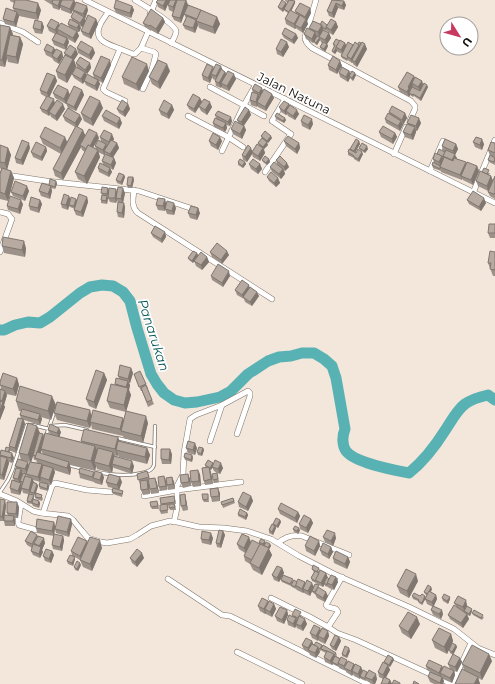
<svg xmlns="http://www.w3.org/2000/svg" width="495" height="684" viewBox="0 0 495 684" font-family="Montserrat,sans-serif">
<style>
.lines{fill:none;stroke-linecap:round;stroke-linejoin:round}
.river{stroke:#58b1b2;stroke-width:11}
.lane-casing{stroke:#7f7469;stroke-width:4}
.street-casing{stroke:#7f7469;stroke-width:6}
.lane{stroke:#fff;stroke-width:2.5}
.street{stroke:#fff;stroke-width:5}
.wall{fill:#9d928a;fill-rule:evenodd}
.shaded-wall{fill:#807770}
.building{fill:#b7aaa0;stroke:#807770}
.labels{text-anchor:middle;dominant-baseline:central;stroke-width:3.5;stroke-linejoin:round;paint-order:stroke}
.street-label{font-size:12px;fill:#130f0b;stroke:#fff}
.water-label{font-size:13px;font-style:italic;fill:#005354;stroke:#fff}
</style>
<rect width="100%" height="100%" fill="#f3e6db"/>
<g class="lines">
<!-- river -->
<path class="river" d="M0 330H4L15 325 28 322 40 323 50 317 80 293 90 287 102 285 113 286 123 292 130 301 137 328 151 374 157 384 164 393 174 400 185 403 197 402 220 397 231 391 248 374 268 361 279 357 291 356 302 353H314L324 359 332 366 336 378 345 429C342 436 342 445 346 451 355 463 394 470 409 473 424 461 436 445 446 429 452 420 457 410 465 404 472 399 479 397 488 395L495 400"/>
<!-- lane casing -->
<g class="lane-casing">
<g id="lane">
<path d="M50 426 65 425 87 430"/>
<path d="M46 436 55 410"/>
<path d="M117 438 155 447"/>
<path d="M68 465C92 471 118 479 142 473 148 471 152 471 154 465L155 426"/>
<path d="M0 492 8 480 12 471 27 425H33L49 429"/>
</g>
</g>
<!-- street casing -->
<g class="street-casing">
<g id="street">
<path d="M85 0 495 203"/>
<path d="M135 0C142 4 175 24 176 31 176 35 173 40 171 43"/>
<path d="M316 0 305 37C305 42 308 45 312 48L411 101 415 106V109L410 120"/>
<path d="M108 12C106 16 102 20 100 25 93 40 107 44 118 48 123 50 128 52 133 54H135L141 48 148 32"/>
<path d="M150 14 156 0"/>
<path d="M0 23 23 32 38 42"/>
<path d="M141 48 154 52 156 54 152 69 143 89"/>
<path d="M120 49 103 89 106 92 125 101"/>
<path d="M210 87 264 116"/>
<path d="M188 116 228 137 243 147"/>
<path d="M222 151 244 105 255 86"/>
<path d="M394 154 406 127"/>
<path d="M430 171 443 141"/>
<path d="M265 172 291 134 272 121 285 99"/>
<path d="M0 174 46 181 139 191 196 210"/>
<path d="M134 190C133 199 131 207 138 213L272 299"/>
<path d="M473 193 495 140"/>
<path d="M0 212 8 214 11 218 12 219 0 252"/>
<path d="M210 441 222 405"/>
<path d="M0 494 17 501 33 511 41 513 68 516 73 520 82 531 88 538 101 542 107 543 130 539 137 535 151 526 170 521 177 522 199 527 224 528 247 531 271 539 299 556 334 574 409 607 454 629 478 648 495 655"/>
<path d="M144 496 177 490 241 482"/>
<path d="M21 504 18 522 19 525 37 530"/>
<path d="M43 513 52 486 55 483 87 490 111 492"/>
<path d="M174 522 177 508V486L183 474 184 453 190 419 196 415 222 405 248 391 250 393V396L237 434"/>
<path d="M278 543C285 537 292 534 302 536L349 555"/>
<path d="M342 577 326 605 328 607 336 609 338 612 328 627 337 633 356 640 452 684"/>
<path d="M168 579 222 615 230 616 368 684"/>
<path d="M271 598 293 609 308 616 328 627"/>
<path d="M237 652 302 684"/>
<path d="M452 684 471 643"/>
</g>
</g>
<!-- lane -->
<use href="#lane" class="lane"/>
<!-- street -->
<use href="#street" class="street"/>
</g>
<!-- wall -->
<g class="wall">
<path d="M10 0H26L41 10 38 20 19 16 16 27 5 24 3 19 14 11 13 8 14 3 10 1Z"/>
<path d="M44 0H74L76 4 88 10 85 19 84 18 85 21 96 19 98 24 91 39 83 35 81 31 84 24 82 27 80 26 81 28 79 32H77L79 36 75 43 68 39 69 42 66 50 54 45 52 40 55 34 49 31 47 26H59L69 27 68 24 72 20 71 17 74 12 73 10 71 14 61 10V7L59 10 53 8 52 5Z"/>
<path d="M158 0H186L188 5 186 9 188 5 217 17 220 24 215 34 199 28 198 24V25L195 33 185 29 183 25 186 18 184 14 181 23 174 20 172 16 173 12 169 10 168 5 169 1 165 11 158 7 156 2Z"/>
<path d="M285 0 295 1V3L291 11 296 13 295 11 310 8 311 13 307 21 308 24 303 33 297 29 296 28 295 29 286 24 285 19 288 13 285 11 284 10 283 12 279 9 278 7 286 3 287 4 288 3 285 1Z"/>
<path d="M332 0 344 1 346 5 344 10 338 8 334 18 329 16 327 11Z"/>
<path d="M132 6 134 10 131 18 116 13 114 8Z"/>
<path d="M163 18 165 22 158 34 151 30V31L145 27 143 23Z"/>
<path d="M42 22 44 27 42 34 35 33 33 28Z"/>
<path d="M336 22 338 27 333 35 328 32 327 31 323 29 329 33 331 38 327 44 328 46 325 52 321 49 320 47 322 43 321 42 320 40 317 45 315 44 314 42 313 43 306 39 304 34 310 29 309 28 320 25H327Z"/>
<path d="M0 25 10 27 12 35 20 37 23 44 18 64 8 62 7 58 5 67 0 66Z"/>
<path d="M282 34H296L298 38 294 44 284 38Z"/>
<path d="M340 41 345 43 346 46 353 45 367 49 357 67 353 64V63H352L349 61 348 60 347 61 342 58 341 56 342 54 338 52 337 51 335 54 333 53 332 51 334 47 333 44Z"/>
<path d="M289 47 283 57 277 54 276 49Z"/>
<path d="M54 48 55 50 62 52 63 57 59 64 54 61 52 58 46 55 44 50Z"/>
<path d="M77 48H93L95 53 91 60 78 53Z"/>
<path d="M64 53 78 54 74 60 76 66 74 70 77 68 76 63H90L91 68 87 74 86 73V76L94 78 93 74 111 65 103 83 99 81 100 84 97 91 86 85 84 81 83 84 74 78 72 74 67 83 58 78 56 71 65 55Z"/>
<path d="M340 61 342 66 337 74 329 70 328 65Z"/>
<path d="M214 68 222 70 226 74 236 79 229 91 222 88V86L221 88 216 86 215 81V80L213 79 212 77 210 83 203 80 202 75Z"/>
<path d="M149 71 139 91 124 84 122 77Z"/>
<path d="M170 71 160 89 152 84 149 77Z"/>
<path d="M349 71 350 74 356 75 353 81 350 78 348 82 340 77 339 73Z"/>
<path d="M55 76 57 81 49 97 55 103 65 109 57 121 51 117 50 114 49 116 42 112 40 108 46 97 41 94 40 90Z"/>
<path d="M415 78 422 81 423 84 428 87 421 101 414 96 413 97 410 95 409 97 400 92 398 87Z"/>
<path d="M252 89 263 91 274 98 266 111 258 107V105L257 107 251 105 250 100 253 93Z"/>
<path d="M82 90 84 95 76 111 69 108 82 119 77 127 85 136 99 138 93 147 96 149 95 146 101 141 100 137 114 139 113 141 117 143 119 148 113 157 114 158 116 163 113 170 110 168 112 172 109 177 99 172 98 168 103 164 102 161 106 154 105 153 104 155 98 152 100 157 87 184 78 179 75 172 85 152 82 150 81 147 63 180 55 176 53 169 61 154 43 144 40 137 67 142 75 127 65 121 63 116 68 108 66 103V104L55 98 53 93 70 95Z"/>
<path d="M200 98 202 102 212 107 207 115 201 111 199 107 195 113 189 109 187 105Z"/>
<path d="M128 104 130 109 125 117 119 113 117 109Z"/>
<path d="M289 104V106L299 114 295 120 288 116 287 114 286 115 281 112 279 107Z"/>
<path d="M172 105 174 110 169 119 161 115 159 110Z"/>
<path d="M103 108 93 126 84 121 81 113Z"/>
<path d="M249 110 251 115 244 125 246 130 242 139 233 134 231 129 238 122 237 120Z"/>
<path d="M389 112 405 113 407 118 403 125V124V125L400 131 386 123 385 119 389 114Z"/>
<path d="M215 115 232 121 230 126 226 125 227 128 225 132 214 127 213 123 216 118Z"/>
<path d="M102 116 122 123 119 129 104 121Z"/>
<path d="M275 116 286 120 284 123 276 119Z"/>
<path d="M301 121 313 124 310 130 302 126Z"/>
<path d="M407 123H421L417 131H416V132L413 140 405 137 403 132 408 124Z"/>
<path d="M379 132 395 133 397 137 393 144 381 137Z"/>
<path d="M261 136 272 138 268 143 262 139Z"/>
<path d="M209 141H222L218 150 211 146Z"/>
<path d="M284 141 299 143 300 148 297 154 286 146Z"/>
<path d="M359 141 360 144 355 152 363 154 359 162 354 159V158L348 155V152L351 150 350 149Z"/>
<path d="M473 142 484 144 482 150 475 147Z"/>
<path d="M258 143 268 145 264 149 265 153 260 161 253 157 252 154 247 162 243 160 242 155 252 151 259 145Z"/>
<path d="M495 143V165L489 162 488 160 490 156 488 150Z"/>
<path d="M456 144 458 149 455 155 457 159 466 164 477 166 479 171 473 185 463 180 462 179V180L441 172V171L433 168 432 165 434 163 433 159 437 154 443 151 442 146Z"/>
<path d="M0 145 8 148 11 155 7 170 11 171 14 178 8 201 0 199V174L1 169 0 168Z"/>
<path d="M46 147 47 151 42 161 33 157 31 152Z"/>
<path d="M30 148 23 165 16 163 15 158Z"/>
<path d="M359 148 368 149 365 153 360 150Z"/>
<path d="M262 160 270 162 267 165 263 162Z"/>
<path d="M276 160 289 167 285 171 284 170 285 174 281 179 272 172 270 167 277 164Z"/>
<path d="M238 162H245L246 164 243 168 238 165Z"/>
<path d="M249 164H260L262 169 258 174 251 169Z"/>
<path d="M482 172 490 173 489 175 491 176 493 181 495 176V199L490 196 488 192V191L478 186 476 181Z"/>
<path d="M124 175 125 177 122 185 117 183 116 180Z"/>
<path d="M133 177 134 180 132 188H128L127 185Z"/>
<path d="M267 177 278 178 280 183 276 187 269 181Z"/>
<path d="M56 181 57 184 55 189 51 188 52 191 50 199 41 196 39 191 49 185Z"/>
<path d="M116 189 117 193H125L123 202 125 207 124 218 118 217 117 212 118 203 117 200 116 203 110 202 108 198 109 190 108 196H107L108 198 107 204 101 203V200L102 195 101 193 109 190Z"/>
<path d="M29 191 25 201 13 196 11 192Z"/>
<path d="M69 196 70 200 76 199 77 201 75 209 70 207 69 206 68 210 62 208 61 204Z"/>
<path d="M87 197 88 202 83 217 76 215 74 210Z"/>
<path d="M165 199 166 204 176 208 174 215 167 214 165 209V211L158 210 156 205Z"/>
<path d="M40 200 42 204 39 213 30 210 29 206Z"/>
<path d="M467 200 486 203 481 211 469 204Z"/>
<path d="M23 204 20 214 8 210 7 206Z"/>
<path d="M188 213H200L197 220 190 218Z"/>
<path d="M495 224V238H490L488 233Z"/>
<path d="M165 232 166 237 162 243 153 237 151 233Z"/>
<path d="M2 246 26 248 25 257 4 253Z"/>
<path d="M210 252 229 255 222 264 212 257Z"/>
<path d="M495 252V276H493L488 263Z"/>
<path d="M197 253 198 256 207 257 209 262 202 270 196 266 194 261 193 263 189 260 188 258Z"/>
<path d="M211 276H230L223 287 212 280Z"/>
<path d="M250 288 259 296 252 306 245 302 244 299 237 295 235 290Z"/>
<path d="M131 368 133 373 130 383H129L130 385 129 390 131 395 126 411 148 423 143 443 124 438 123 436 92 429 91 424 90 428 57 420 54 413 91 415 124 420 126 412 110 408 107 401 115 385V384L119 378 118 376Z"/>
<path d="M104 373 107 380 96 409 89 406 86 399Z"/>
<path d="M134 374 146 384 148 388 147 389 154 404 148 407 142 391H141Z"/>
<path d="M17 378 19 385 16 396 6 394 7 395 4 405 5 407 0 420V389H1L0 382Z"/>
<path d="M16 401 56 405 51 420 41 417 42 419 40 425 24 420 25 424 16 453 11 451H10V452L14 458 12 463 9 462V463L4 480 0 479V451H5L9 448V446L21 419 20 415 21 411H19Z"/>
<path d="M48 430 61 432 59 437 82 442 81 441H120L147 448 150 455 147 464 119 457 118 455 117 456 114 455 134 466 132 474 114 468 113 467 112 473 97 469 96 466 95 471 70 465 71 469 70 475 54 470 55 472 51 485 48 484 49 486 48 491 40 489 39 486 41 482V480L40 482 33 480 34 482 37 484 38 486 36 493 43 498 42 501 36 499 35 497V495L31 494V493L30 494 34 495V499L40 503 39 508 33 506 32 504 27 503V501L28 494 23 493 22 489 20 495 11 493 10 488 14 481 13 478 16 468 15 466 28 462 29 465 30 462 21 460 19 453 40 433 43 434 44 437 50 434ZM41 450 43 454H40ZM33 455 34 460H36L37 463 31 462ZM22 472 26 474 27 476 23 474Z"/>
<path d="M186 448H197L195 455 188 453Z"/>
<path d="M203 448 204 450 202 456 198 455 197 452Z"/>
<path d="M172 454 171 464H162L161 459Z"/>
<path d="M184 457H193L192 462 185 460Z"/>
<path d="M213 463V464L223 468 220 474 217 473 219 482 214 483 213 480 217 473 214 471 212 467 211 470H210L213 484 205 485 204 481 206 468 205 465Z"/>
<path d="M147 471 150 479 155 478 157 483 159 493 151 494 150 489 149 482H148L150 494 143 495 141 490 140 484 137 474Z"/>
<path d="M79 473 94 474 104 477 102 485 95 483 94 482 80 478Z"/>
<path d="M188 474 190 479 191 486 183 488 181 483Z"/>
<path d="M200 474 201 486 193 487 191 482Z"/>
<path d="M172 477 174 482 175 489 168 490 167 485V490L160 491 159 487Z"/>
<path d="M106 482H122L119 490 123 491V493L122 497 113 494 112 492 113 488 108 487Z"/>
<path d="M220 493V501L212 502 211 497Z"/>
<path d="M185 494 186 499 188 510 183 511 181 506Z"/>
<path d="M208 494 209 502H204L203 500Z"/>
<path d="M251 496 253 501 248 511 239 507 238 502Z"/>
<path d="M233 498 235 503 223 508 221 502Z"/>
<path d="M0 499 6 505 5 516H8L7 513 19 507 18 518H14L15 520V526H5L4 521H0Z"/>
<path d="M175 499 176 504H175L176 510H170L169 505 167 506 168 513 161 514 160 511 161 505V504Z"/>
<path d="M158 503 159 509H152L151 507Z"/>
<path d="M278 509 298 512 300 516 297 523 280 514Z"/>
<path d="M247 513 248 515 246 520 238 516V514Z"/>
<path d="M71 519 72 524 69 537 56 533 55 529 54 535 63 536 64 540 62 551 53 549 52 545 54 536 37 533 36 528 54 522 55 526Z"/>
<path d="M311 519 313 523 308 533 300 529 299 524Z"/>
<path d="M280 520 281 522 278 528 276 527V528L273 535 269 533V530L273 525V524Z"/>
<path d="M293 529 300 530 298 534 294 532Z"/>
<path d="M223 531 225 535 221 548 217 547 216 543Z"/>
<path d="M37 535 45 543 42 550 43 552 40 558 33 555 31 551 32 548 27 545 25 541Z"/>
<path d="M323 537 336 538 333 546 325 542Z"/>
<path d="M213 538 211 545 202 543 201 539Z"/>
<path d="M265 541V543L270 544 271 546 269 549 272 555 262 575 253 570 250 564 245 561 244 556 245 553 239 549 237 544 251 542 259 543V542Z"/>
<path d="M319 541 320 546 315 556 306 551 305 546Z"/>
<path d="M88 543 102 548 92 571 83 567 80 560 75 557V559L73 566 68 564 67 561 72 555 71 551Z"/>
<path d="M331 547 333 552 329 559 322 555 320 550Z"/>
<path d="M52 551 54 555 51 563 45 561 43 556Z"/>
<path d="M348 557 350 562 347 569 334 563 333 558Z"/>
<path d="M130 558H144L137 567 132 563Z"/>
<path d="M81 565 78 571 75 570 74 567Z"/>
<path d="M282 568 284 573 279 582 274 580 272 575Z"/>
<path d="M312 569 320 571 326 573 327 578 329 579 336 577 338 582 334 590 329 588 328 587 325 586V584L323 587 317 584 316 583 312 581 311 578 314 572 313 571Z"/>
<path d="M281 580 305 582V584L319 588 328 596 325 602 317 598 315 594 313 593 312 591 310 596 304 593V592L303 593 297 590 296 589 292 587 291 586 282 582Z"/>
<path d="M418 581 409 598 400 593 397 586Z"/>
<path d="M432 589 431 592 436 595 437 599 434 606 443 614 441 619 433 615 431 610 433 607 427 604 425 599 422 605 419 603 418 601 413 599 412 596H425L426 598 427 596 425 594 424 592Z"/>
<path d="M450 597V599L448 604 443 601 442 598Z"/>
<path d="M268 601V602L274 604 276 609 272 617 266 614V613L265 614 260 611 258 606Z"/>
<path d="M454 603 467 605V606L472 611 470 616 467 615 469 619 463 628 450 619 448 615 456 606Z"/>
<path d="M287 610 288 615 284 624 277 621 275 616Z"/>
<path d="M472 613 484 617 482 620 473 615Z"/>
<path d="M302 615 301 617 307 624 303 631 297 628 296 626 295 628 288 625 287 620 292 616Z"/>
<path d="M420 624 411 639 402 633 399 626Z"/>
<path d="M321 630 328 631 329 636 325 644 319 641V639L318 641 312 638 310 633Z"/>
<path d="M451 634 453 641 447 654 435 648 432 640Z"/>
<path d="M339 637 341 641 336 651 332 649 330 645Z"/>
<path d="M312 641 313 644 322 645 323 646 336 653 337 655 336 656 347 662 354 664 355 665 361 667 363 671 377 679 375 684H372L367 681V680L366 681 361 679V677L360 679 354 676 353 674 352 676 346 672V671L339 668V667L333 664 332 665 325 662 324 657 326 653 322 651V650L321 651 319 650 320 652 316 658 310 655 309 653 304 650 302 645Z"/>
<path d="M456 645 457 647 453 655 450 653 449 650Z"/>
<path d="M350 651 347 658 342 656V654Z"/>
<path d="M388 655 393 658 394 660 390 667 388 666 390 670 386 677 390 680 392 684 394 680 400 684H381L383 679 379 677 378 672 383 662 385 663 384 662Z"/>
<path d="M460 658 462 662 457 672 450 669 448 664Z"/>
<path d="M492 661 482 680 478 678 480 684H455L464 670 462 664Z"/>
<path d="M426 666H442L443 668 454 671 455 675 452 683 443 679 444 681 443 684H434L430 682 428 677 430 672 427 670Z"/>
</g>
<!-- shaded-wall -->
<g class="shaded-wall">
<path d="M60 0H63L60 5 61 7 59 10 58 6Z"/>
<path d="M74 0 76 4 71 14 70 9Z"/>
<path d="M166 0H170L165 11 163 6Z"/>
<path d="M176 0H180L174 12 173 7Z"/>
<path d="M186 0 188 5 181 23 180 18Z"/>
<path d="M295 1V3L290 14 289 12Z"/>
<path d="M344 1 346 5 344 10 342 6Z"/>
<path d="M38 3 41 10 38 20 36 13Z"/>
<path d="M286 3 287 5 284 9V10L283 12 282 9Z"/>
<path d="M336 3 338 8 334 18 332 13Z"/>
<path d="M87 6 88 10 85 19 83 14Z"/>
<path d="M132 6 134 10 131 18 130 13Z"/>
<path d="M310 8 311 13 307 21 308 24 303 33 301 28 306 20 305 17Z"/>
<path d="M17 12 19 16 16 27 14 22Z"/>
<path d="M299 15 301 19 295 25 296 28 295 29 294 24Z"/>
<path d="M84 17 86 22 82 27 80 23Z"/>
<path d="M217 17 220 24 215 34 213 27Z"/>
<path d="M163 18 165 22 158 34 156 29Z"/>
<path d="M96 19 98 24 91 39 89 34Z"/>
<path d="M196 20 198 25 195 33 193 28Z"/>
<path d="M42 22 44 27 42 34 41 30Z"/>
<path d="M336 22 338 27 333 35 331 30Z"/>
<path d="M59 23 60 28 57 29 58 32 57 35 55 30Z"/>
<path d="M79 24 81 28 79 32 77 28Z"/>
<path d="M322 25 323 30 319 37 318 32Z"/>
<path d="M10 27 13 34 8 55H6L7 58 5 67 2 60Z"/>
<path d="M77 31 79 36 75 43 73 38Z"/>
<path d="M315 32 317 37 313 43 312 39Z"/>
<path d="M329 33 331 38 327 44 328 46 325 52 324 49 327 45 325 40Z"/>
<path d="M296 34 298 38 294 44 292 40Z"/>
<path d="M20 37 23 44 18 64 16 57Z"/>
<path d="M67 38 69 42 66 50 64 45Z"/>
<path d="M319 38 320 40 317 45 316 43Z"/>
<path d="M287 42 289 47 283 57 281 52Z"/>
<path d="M345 43 347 47 343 55 341 50Z"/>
<path d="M365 44 367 49 357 67 355 62Z"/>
<path d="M359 45 360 49 352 60V63L351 59Z"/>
<path d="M54 48 56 52 53 57 52 53Z"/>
<path d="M93 48 95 53 91 60 89 55Z"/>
<path d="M336 48 337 51 335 54 334 52Z"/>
<path d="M76 49 78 54 74 60 76 66 67 83 65 75 71 57Z"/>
<path d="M62 52 63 57 59 64 57 59Z"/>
<path d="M110 60 111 65 103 83 101 78Z"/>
<path d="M340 61 342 66 337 74 336 70Z"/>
<path d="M90 63 91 68 87 74 85 70Z"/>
<path d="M147 64 149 71 139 91 136 84Z"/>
<path d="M167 64 170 71 160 89 158 82Z"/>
<path d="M221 66 223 71 218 81 216 76Z"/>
<path d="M213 67 215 72 211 74 212 77 210 83 208 78Z"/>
<path d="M349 71 351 75 349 76 350 78 348 82 346 77Z"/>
<path d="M85 72 87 77 83 84 81 79Z"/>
<path d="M225 72 227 76 221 83 222 86 221 88 219 83Z"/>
<path d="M355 73 356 75 353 81 352 78Z"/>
<path d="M234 74 236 79 229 91 227 86Z"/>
<path d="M55 76 57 81 49 98 47 93Z"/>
<path d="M414 76 416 81 412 83 413 86 409 93 410 95 409 97 407 92 408 87Z"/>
<path d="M98 80 100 84 97 91 95 86Z"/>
<path d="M422 81 423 85 420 91 418 87Z"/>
<path d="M427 85 428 87 421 101 420 98Z"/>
<path d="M262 88 264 93 260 98 259 93Z"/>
<path d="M68 90 70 95 66 104 64 99Z"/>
<path d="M82 90 84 95 76 111 74 107Z"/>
<path d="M258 94 260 99 257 102 258 105 257 107 256 102Z"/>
<path d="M272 94 274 98 266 111 265 107Z"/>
<path d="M200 98 202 102 195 113 194 109Z"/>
<path d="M54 99 55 104 49 112 50 114 49 116 47 111Z"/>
<path d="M100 101 103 108 93 126 91 119Z"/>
<path d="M210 102 212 107 207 115 205 110Z"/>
<path d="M63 104 65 109 57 121 55 116Z"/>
<path d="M128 104 130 109 125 117 123 112Z"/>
<path d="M289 104 290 109 286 111 287 114 286 115 284 111Z"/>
<path d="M172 105 174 110 169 119 167 114Z"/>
<path d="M249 110 251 115 243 127 241 122Z"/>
<path d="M297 110 299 114 295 120 293 116Z"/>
<path d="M405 113 407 118 403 125 402 120Z"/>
<path d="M80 115 82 119 77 128 75 123Z"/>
<path d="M231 117 232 121 230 126 228 122Z"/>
<path d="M120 118 122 123 119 129 117 124Z"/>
<path d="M285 118 286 120 284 123 283 121Z"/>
<path d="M419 118 421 123 417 131 416 126Z"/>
<path d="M312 119 313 124 310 130 308 125Z"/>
<path d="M401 121 403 125 400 131 398 126Z"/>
<path d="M226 123 227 128 225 132 223 128Z"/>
<path d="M244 126 246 130 242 139 240 134Z"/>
<path d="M415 127 416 132 413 140 411 135Z"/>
<path d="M83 130 86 137 80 145 81 147 63 180 61 173Z"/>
<path d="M97 133 99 138 89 154 88 150Z"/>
<path d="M395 133 397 137 393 144 392 139Z"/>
<path d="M112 134 114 139 110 146 109 142Z"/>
<path d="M271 136 272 138 268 143 267 141Z"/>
<path d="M65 137 68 144 63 155 60 148Z"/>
<path d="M220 137 222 141 218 150 216 145Z"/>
<path d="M482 139 484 144 482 150 480 145Z"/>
<path d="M359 141 360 144 355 153 354 151Z"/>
<path d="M267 142 268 145 264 149 263 147Z"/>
<path d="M29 143 30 148 23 165 21 160Z"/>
<path d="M117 143 119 148 112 159 110 154Z"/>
<path d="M299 143 300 148 297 154 295 149Z"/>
<path d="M106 144 107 148 104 151 105 153 104 155 103 150Z"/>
<path d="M456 144 458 149 455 155 457 158 454 165 452 160 454 155 453 151Z"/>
<path d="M367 146 368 149 365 153 364 151Z"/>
<path d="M46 147 47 151 42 161 41 157Z"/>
<path d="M8 148 11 155 7 170 5 163Z"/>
<path d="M251 148 253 153 252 152V154L247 162 245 157Z"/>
<path d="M263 148 265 153 260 161 258 156Z"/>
<path d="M98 150 100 157 87 184 84 176Z"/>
<path d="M362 152 363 154 359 162 358 159Z"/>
<path d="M442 156 444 161 441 167 439 162Z"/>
<path d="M114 158 116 163 113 170 111 165Z"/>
<path d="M269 159 270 162 267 165 266 163Z"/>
<path d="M245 162 246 164 243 168 242 166Z"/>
<path d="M466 162 467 167 461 176 462 179V180L460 175Z"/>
<path d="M287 163 289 167 285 171 284 167Z"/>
<path d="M260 164 262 169 258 174 256 169Z"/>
<path d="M477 166 479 171 473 185 471 180Z"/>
<path d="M110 168 112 172 109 177 108 173Z"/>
<path d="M283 169 285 174 281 179 279 174Z"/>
<path d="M11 171 14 178 8 201 5 194Z"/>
<path d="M124 175 125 177 122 185 121 182Z"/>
<path d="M491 176 493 181 488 191 487 186Z"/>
<path d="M133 177 134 180 132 188 131 186Z"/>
<path d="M278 178 280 183 276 187 274 183Z"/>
<path d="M56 181 57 184 55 189V187Z"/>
<path d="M27 186 29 191 25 201 23 196Z"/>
<path d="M51 186 52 191 50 199 48 194Z"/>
<path d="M108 188 109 190 108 196 107 194Z"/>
<path d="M123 188 125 193 123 203 121 199Z"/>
<path d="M116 189 117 194 116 198 117 200 116 203 115 198Z"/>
<path d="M69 196 71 201 69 205V206L68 210 66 205Z"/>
<path d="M107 196 108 198 107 204 106 201Z"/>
<path d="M87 197 88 202 83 217 81 212Z"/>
<path d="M484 198 486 203 481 211 479 207Z"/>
<path d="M76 199 77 201 75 209 74 206Z"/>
<path d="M165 199 166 204 165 211 163 206Z"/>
<path d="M21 200 23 204 20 214 18 209Z"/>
<path d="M40 200 42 204 39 213 38 208Z"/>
<path d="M124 203 125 207 124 218 122 213Z"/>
<path d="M174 203 176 208 174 215 172 211Z"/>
<path d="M198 208 200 213 197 220 196 215Z"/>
<path d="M165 232 166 237 162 243 161 239Z"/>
<path d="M24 241 26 248 25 257 22 250Z"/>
<path d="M227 251 229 255 222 264 221 260Z"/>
<path d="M197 253 198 256 193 263 192 261Z"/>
<path d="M207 257 209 262 202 270 201 265Z"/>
<path d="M229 271 230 276 223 287 222 283Z"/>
<path d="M249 285 250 289 243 297 244 299 242 295Z"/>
<path d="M257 292 259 296 252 306 250 302Z"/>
<path d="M131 368 133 373 130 383 128 379Z"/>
<path d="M104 373 107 380 96 409 94 402Z"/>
<path d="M17 378 19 385 16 396 13 389Z"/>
<path d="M128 381 130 385 129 390 131 395 126 412 124 405 128 390 126 387Z"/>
<path d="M5 391 7 395 4 405 5 407 0 420V411L3 402 2 401Z"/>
<path d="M52 396 56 405 51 420 48 411Z"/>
<path d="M90 410 92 417 90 422 91 424 90 428 87 421Z"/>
<path d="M40 414 42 419 40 425 38 420Z"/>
<path d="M146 416 148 423 143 443 141 436Z"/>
<path d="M123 418 126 425 121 431 123 436 120 429Z"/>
<path d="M23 419 25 424 16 453 15 448Z"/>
<path d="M37 426 40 433 31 463 28 455Z"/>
<path d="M59 428 61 432 59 438 57 433Z"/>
<path d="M43 434 45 439 39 459 36 456Z"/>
<path d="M118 437 121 444 116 450 118 455 117 456 115 449Z"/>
<path d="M195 443 197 448 195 455 193 450Z"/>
<path d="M95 446 99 455 94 462 96 466 95 471 91 461Z"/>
<path d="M147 448 150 455 147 464 145 457Z"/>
<path d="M203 448 204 450 202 456 201 454Z"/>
<path d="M170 449 172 454 171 464 169 460Z"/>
<path d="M113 452 115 459 112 464 113 467 112 473 109 466Z"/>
<path d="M12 453 14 458 12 463 11 458Z"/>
<path d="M192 455 193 457 192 462 191 460Z"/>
<path d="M7 458 9 463 4 480 2 475Z"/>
<path d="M132 461 134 466 132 474 130 469Z"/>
<path d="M28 462 29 467 27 474 25 469Z"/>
<path d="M69 462 71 469 70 475 67 468Z"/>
<path d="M213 463 214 465 211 470 210 468Z"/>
<path d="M221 463 223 468 220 474 218 469Z"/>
<path d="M42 464 44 469 40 477 41 480 40 482 38 477Z"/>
<path d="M209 467 211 472 213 484 211 479Z"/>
<path d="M53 468 55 472 51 485 49 480Z"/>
<path d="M21 469 23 474 20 484 18 479Z"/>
<path d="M198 470 200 474 201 486 199 481Z"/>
<path d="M102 473 104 477 102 485 100 480Z"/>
<path d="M188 474 190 479 191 486 189 482Z"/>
<path d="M164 476 166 481 167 490 166 486Z"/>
<path d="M120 477 122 482 119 490 117 485Z"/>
<path d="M172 477 174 482 175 489 173 484Z"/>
<path d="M32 478 34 483 30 492V495L29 490Z"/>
<path d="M155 478 157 483 159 493 157 488Z"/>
<path d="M147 480 149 484 150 494 148 489Z"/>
<path d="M21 483 22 487 21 488 22 489 20 495 18 491Z"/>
<path d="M37 484 38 486 35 495 34 493Z"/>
<path d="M48 484 49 486 48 491 47 489Z"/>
<path d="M218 488 220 493V501L219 496Z"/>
<path d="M185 494 186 499 188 510 186 505Z"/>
<path d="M251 496 253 501 248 511 246 507Z"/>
<path d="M5 500 6 505 4 521 2 517Z"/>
<path d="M39 501 40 503 39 508 38 505Z"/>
<path d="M17 502 19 507 18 518 16 514Z"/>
<path d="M298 512 300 516 297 523 295 518Z"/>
<path d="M247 513 248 515 246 520 245 517Z"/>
<path d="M14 516 15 520V526L13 521Z"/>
<path d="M71 519 72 524 69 537 67 532Z"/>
<path d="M311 519 313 523 308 533 306 528Z"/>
<path d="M280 520 281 522 278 528 277 526Z"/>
<path d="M54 522 55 527 54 536 52 531Z"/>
<path d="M275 526 276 528 273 535 272 532Z"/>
<path d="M299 528 300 530 298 534 297 531Z"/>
<path d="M223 531 225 535 221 548 220 544Z"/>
<path d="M211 533 213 538 211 545 209 540Z"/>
<path d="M335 533 336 538 333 546 331 541Z"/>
<path d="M63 536 64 540 62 551 60 547Z"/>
<path d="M249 537 251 542 246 553 244 548Z"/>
<path d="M44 538 45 543 42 550 43 552 40 558 39 554 40 549 39 546Z"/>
<path d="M100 540 102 548 92 571 90 564Z"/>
<path d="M87 541 89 546 82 561 80 556Z"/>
<path d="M265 541V543L264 546 263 544Z"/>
<path d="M319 541 320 546 315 556 314 551Z"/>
<path d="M270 544 271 546 269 549 272 555 262 575 259 568Z"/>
<path d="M331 547 333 552 329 559 328 554Z"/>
<path d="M52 551 54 555 51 563 49 559Z"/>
<path d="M142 553 144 558 137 567 135 562Z"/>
<path d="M75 557V559L73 566 72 563Z"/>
<path d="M348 557 350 562 347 569 345 564Z"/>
<path d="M80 563 81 565 78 571 77 569Z"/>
<path d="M282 568 284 573 279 582 277 578Z"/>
<path d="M326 573 328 578 323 587 321 583Z"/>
<path d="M416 574 418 581 409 598 407 591Z"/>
<path d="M336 577 338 582 334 590 332 585Z"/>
<path d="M305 582 306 587 303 589 304 592 303 593 302 589Z"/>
<path d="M312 583 314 587 310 596 308 591Z"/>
<path d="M431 587 432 589 428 596V594Z"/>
<path d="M326 592 328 596 325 602 323 598Z"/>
<path d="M436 595 437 599 433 607 432 602Z"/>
<path d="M425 596 426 598 422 605V603Z"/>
<path d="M450 597V599L448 604 447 601Z"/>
<path d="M466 600 467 605 464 611 463 607Z"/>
<path d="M268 601 269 606 265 609 266 613 265 614 264 609Z"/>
<path d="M274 604 276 609 272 617 270 612Z"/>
<path d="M472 609V611L470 616 469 614Z"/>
<path d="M287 610 288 615 284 624 282 620Z"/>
<path d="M442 610 443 614 441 619 439 614Z"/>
<path d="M467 614 469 619 463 628 461 623Z"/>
<path d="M417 617 420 624 411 639 408 632Z"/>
<path d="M296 618 298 623 296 624V626L295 628 293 624Z"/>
<path d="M305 619 307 624 303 631 301 626Z"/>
<path d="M320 628 322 633 318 636 319 639 318 641 316 636Z"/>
<path d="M328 631 329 636 325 644 324 639Z"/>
<path d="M451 634 453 641 447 654 444 647Z"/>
<path d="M339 637 341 641 336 651 334 647Z"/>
<path d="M312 641 314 646 309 651 308 648Z"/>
<path d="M456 645 457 647 453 655 452 652Z"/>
<path d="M318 647 320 652 316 658 315 653Z"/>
<path d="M349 648 350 651 347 658 346 656Z"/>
<path d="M334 654 335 659 332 662 333 664 332 665 330 661Z"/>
<path d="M489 654 492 661 482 680 480 673Z"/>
<path d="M393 658 394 660 390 667 389 665Z"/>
<path d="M460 658 462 662 457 672 455 667Z"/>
<path d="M354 664 356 668 352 671 353 674 352 676 351 671Z"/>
<path d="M388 665 390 670 385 679 383 675Z"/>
<path d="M442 666 444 671 440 673 441 676V677L439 673Z"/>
<path d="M361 667 363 672 360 679 358 674Z"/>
<path d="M454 671 455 675 452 683 450 678Z"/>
<path d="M376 674 377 679 375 684H374L372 680Z"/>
<path d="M442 677 444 681 443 684H440V683Z"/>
<path d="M478 677 480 684H474Z"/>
<path d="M390 680 392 684H388Z"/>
</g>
<!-- building -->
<g class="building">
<path d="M15 0H26L38 3 36 13 13 8Z"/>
<path d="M53 0H60L58 6 52 3Z"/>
<path d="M62 0H74L70 9 60 5Z"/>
<path d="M116 0 132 6 130 13 114 8Z"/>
<path d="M158 0H166L163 6 156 2Z"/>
<path d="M170 0H176L173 7 168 5Z"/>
<path d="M177 0H186L180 18 172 16Z"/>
<path d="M282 0 286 3 282 9 278 7Z"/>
<path d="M289 0 295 1 289 12 284 9Z"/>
<path d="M332 0 344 1 342 6 336 3 332 13 327 11Z"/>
<path d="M76 2 87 6 83 14 73 10Z"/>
<path d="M300 3 310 8 305 17 295 11Z"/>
<path d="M188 5 201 10 197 19 184 14Z"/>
<path d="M6 8 17 12 14 22 3 19Z"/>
<path d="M151 9 163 18 156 29 150 25 149 26 143 23Z"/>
<path d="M201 10 217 17 213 27 196 21Z"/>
<path d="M290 10 299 15 294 24 285 19Z"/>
<path d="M74 11 84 17 80 23 71 17Z"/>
<path d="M88 15 96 19 89 34 81 31Z"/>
<path d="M300 15 306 19 301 28 295 25Z"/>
<path d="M187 16 196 20 193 28 183 25Z"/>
<path d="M51 19 59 23 55 30 47 26Z"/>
<path d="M70 19 79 24 77 28 68 24Z"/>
<path d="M331 19 336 22 331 30 326 27Z"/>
<path d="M35 20 42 22 41 30 33 28Z"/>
<path d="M313 21 322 25 318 32 309 28Z"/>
<path d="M322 21 327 25 326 27V29L322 27V25H320Z"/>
<path d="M61 23 77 31 73 38 57 29Z"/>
<path d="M0 25 10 27 2 60H0Z"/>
<path d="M285 28 296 34 292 40 282 34Z"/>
<path d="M307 28 315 32 312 39 304 34Z"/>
<path d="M323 30 329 33 325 40 319 37Z"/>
<path d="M56 33 67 38 64 45 52 40Z"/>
<path d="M10 35 20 37 16 57 6 55Z"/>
<path d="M317 36 320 37 316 43 314 41Z"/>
<path d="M281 39 287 42 281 52 276 49Z"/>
<path d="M336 39 340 41 336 47V48L334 52 332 51 335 45 333 44Z"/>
<path d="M340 40 345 43 341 50 336 47Z"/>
<path d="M81 41 93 48 89 55 77 48Z"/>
<path d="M323 42 327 44 324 49 320 47Z"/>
<path d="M348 42 353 45 347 56 348 57 347 59 341 56Z"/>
<path d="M355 42 359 45 351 59 347 56Z"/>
<path d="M359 42 361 43 359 46 358 44Z"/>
<path d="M362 42 365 44 355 62 352 60Z"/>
<path d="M47 44 54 48 52 53 44 50Z"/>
<path d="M70 45 76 49 71 57 64 53Z"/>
<path d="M56 49 62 52 57 59 52 56Z"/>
<path d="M65 55 73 59 65 75 56 71Z"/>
<path d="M101 56 110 60 101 78 93 74Z"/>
<path d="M333 56 340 61 336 70 328 65Z"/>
<path d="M80 57 90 63 85 70 76 63Z"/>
<path d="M132 57 147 64 136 84 122 77Z"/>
<path d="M158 60 167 64 158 82 149 77Z"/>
<path d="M207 64 213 67 208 78 202 75Z"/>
<path d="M216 64 221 66 216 76 211 74Z"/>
<path d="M76 67 85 72 81 79 72 74Z"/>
<path d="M342 67 349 71 346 77 339 73Z"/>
<path d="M221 69 225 72 219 83 215 81Z"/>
<path d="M228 71 234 74 227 86 221 83Z"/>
<path d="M352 71 355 73 352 78 349 76Z"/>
<path d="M407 72 414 76 408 87 409 88 407 92 398 87Z"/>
<path d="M47 73 55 76 47 93 40 90Z"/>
<path d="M87 74 98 80 95 86 84 81Z"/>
<path d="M415 77 422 81 418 87 412 83Z"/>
<path d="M424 83 427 85 420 98 413 94V95L409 93 412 87 420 91Z"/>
<path d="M255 84 262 88 259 93 252 89Z"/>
<path d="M58 85 68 90 64 99 53 93Z"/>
<path d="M74 86 82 90 74 107 66 103Z"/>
<path d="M264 89 272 94 265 107 257 102Z"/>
<path d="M252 92 258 94 256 102 250 100Z"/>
<path d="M193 94 200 98 194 109 187 105Z"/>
<path d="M47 96 54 99 47 111 40 108Z"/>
<path d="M90 96 100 101 91 119 81 113Z"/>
<path d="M204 99 210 102 205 110 199 106Z"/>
<path d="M57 100 63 104 55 116 49 112Z"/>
<path d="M122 100 128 104 123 112 117 109Z"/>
<path d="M164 100 172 105 167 114 159 110Z"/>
<path d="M284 101 289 104 284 111 279 107Z"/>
<path d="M290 105 297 110 293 116 286 111Z"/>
<path d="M392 106 405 113 402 120 389 112Z"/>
<path d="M245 107 249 110 241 122 237 120Z"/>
<path d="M68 108 80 115 75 123 63 116Z"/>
<path d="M106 110 120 118 117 124 102 116Z"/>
<path d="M218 111 231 117 228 122 215 115Z"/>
<path d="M277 113 285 118 283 121 275 116Z"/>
<path d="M388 113 401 121 398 126 385 119Z"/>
<path d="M304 115 312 119 308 125 301 121Z"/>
<path d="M411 115 419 118 416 126 407 123Z"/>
<path d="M215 118 226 123 223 128 213 123Z"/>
<path d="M235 121 244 126 240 134 231 129Z"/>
<path d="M407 124 415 127 411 135 403 132Z"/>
<path d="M76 126 83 130 61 173 53 169Z"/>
<path d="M383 126 395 133 392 139 379 132Z"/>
<path d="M45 127 65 137 60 148 40 137Z"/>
<path d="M89 129 97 133 90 146 88 145 86 149 80 145Z"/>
<path d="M104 130 112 134 109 142 100 137Z"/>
<path d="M265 131 271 136 267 141 261 136Z"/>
<path d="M213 133 220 137 216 145 209 141Z"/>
<path d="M288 136 299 143 295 149 284 141Z"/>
<path d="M476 137 482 139 480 145 473 142Z"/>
<path d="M262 138 267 142 263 147 258 143Z"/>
<path d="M356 139 359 141 354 151 350 149Z"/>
<path d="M445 139 456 144 453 151 442 146Z"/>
<path d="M22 140 29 143 21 160 15 158Z"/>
<path d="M98 140 106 144 103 150 95 146Z"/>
<path d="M111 140 117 143 110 154 104 151Z"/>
<path d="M36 142 46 147 41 157 31 152Z"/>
<path d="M491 142 495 143V153L488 150Z"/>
<path d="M362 143 367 146 364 151 359 148Z"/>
<path d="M257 144 263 148 258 156 252 152Z"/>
<path d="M0 145 8 148 5 163 0 162Z"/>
<path d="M88 145 98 150 84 176 75 172Z"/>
<path d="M248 145 251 148 245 157 242 155Z"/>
<path d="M349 149 356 153 358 149 362 152 358 159 354 157V156L348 152Z"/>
<path d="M439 149 445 152 443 156V157L437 154Z"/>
<path d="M446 150 455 154 452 160 443 156Z"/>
<path d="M435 153 442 156 439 162 433 159Z"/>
<path d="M105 154 114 158 111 165 102 161Z"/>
<path d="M490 155 495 158 494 162 488 160Z"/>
<path d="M265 156 269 159 266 163 262 160Z"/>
<path d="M280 156 287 163 284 167 276 160Z"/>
<path d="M444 157 453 161 454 158 466 162 460 175 440 167Z"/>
<path d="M240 159 245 162 242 166 238 162Z"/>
<path d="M253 159 260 164 256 169 249 164Z"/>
<path d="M274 162 283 169 279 174 270 167Z"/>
<path d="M433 162 440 166V169L432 165Z"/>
<path d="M467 162 477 166 471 180 461 176Z"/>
<path d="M100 163 110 168 108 173 98 168Z"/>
<path d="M2 168 11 171 5 194 0 192V174Z"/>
<path d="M484 168 489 170 487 174 482 172Z"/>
<path d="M480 171 491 176 487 186 476 181Z"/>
<path d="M271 172 278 178 274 183 267 177Z"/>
<path d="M119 173 124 175 121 182 116 180Z"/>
<path d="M495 176V193L494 194 488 192Z"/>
<path d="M128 177H133L131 186 127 185Z"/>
<path d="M50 179 56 181 55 187 49 185Z"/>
<path d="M15 181 27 186 23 196 11 192Z"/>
<path d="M42 183 51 186 48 194 39 191Z"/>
<path d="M102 187 108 188 107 194 101 193Z"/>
<path d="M118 187 123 188 121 199 116 198Z"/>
<path d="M109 188 116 189 115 198H108Z"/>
<path d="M473 191 484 198 479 207 467 200Z"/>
<path d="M64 194 69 196 66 205 61 204Z"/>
<path d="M79 194 87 197 81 212 74 210Z"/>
<path d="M102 195 107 196 106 201 101 200Z"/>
<path d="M10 196 21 200 18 209 7 206Z"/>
<path d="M31 197 40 200 38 208 29 206Z"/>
<path d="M71 197 76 199 74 206 69 205Z"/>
<path d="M158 198 165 199 163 206 156 205Z"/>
<path d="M167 201 174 203 172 211 165 209Z"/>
<path d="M118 202 124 203 122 213 117 212Z"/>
<path d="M191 206 198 208 196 215 188 213Z"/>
<path d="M489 224H495V233H488Z"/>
<path d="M155 226 165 232 161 239 151 233Z"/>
<path d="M3 237 24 241 22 250 2 246Z"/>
<path d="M217 243 227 251 221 260 210 252Z"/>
<path d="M193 251 197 253 192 261 188 258Z"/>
<path d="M490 251 495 252V270L490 269 491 263H488Z"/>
<path d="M201 252 207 257 201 265 194 261Z"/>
<path d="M218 264 229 271 222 283 211 276Z"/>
<path d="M242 280 249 285 242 295 235 290Z"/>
<path d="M250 287 257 292 250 302 243 297Z"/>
<path d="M120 365 131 368 128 379 118 376Z"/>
<path d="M96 370 104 373 94 402 86 399Z"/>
<path d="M140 371 146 384 139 387 134 374Z"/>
<path d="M3 373 17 378 13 389 0 385V382Z"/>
<path d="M116 378 128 381 126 387 115 384Z"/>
<path d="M111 384 128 388 124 405 107 401Z"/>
<path d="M146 385 152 400 147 402 141 388Z"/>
<path d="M20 386 52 396 48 411 16 401Z"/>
<path d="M0 389 5 391 2 401 0 400Z"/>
<path d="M0 401 3 402 0 411Z"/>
<path d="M57 402 90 410 87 421 54 413Z"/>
<path d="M22 409 40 414 38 420 20 415Z"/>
<path d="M93 410 123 418 120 429 90 422Z"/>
<path d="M126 411 146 416 141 436 121 431Z"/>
<path d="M18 418 23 419 15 448 9 446Z"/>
<path d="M28 423 37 426 28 455 19 453Z"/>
<path d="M50 424 59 428 57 433 48 430Z"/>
<path d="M84 429 118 437 115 449 81 441Z"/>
<path d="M39 433 43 434 37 453V452L36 456 33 455Z"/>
<path d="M45 433 95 446 91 461 41 449Z"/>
<path d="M118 441 147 448 145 457 116 450Z"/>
<path d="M188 441 195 443 193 450 186 448Z"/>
<path d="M6 447 10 448 8 452 5 451Z"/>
<path d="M199 447 203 448 201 454 197 452Z"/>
<path d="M98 448 113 452 109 466 94 462Z"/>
<path d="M161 449H170L169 460 161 459Z"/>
<path d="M1 450 12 453 11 458 0 455Z"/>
<path d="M37 452 69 462 67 468 35 458Z"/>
<path d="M185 453 192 455 191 460 184 457Z"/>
<path d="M0 456 7 458 2 475 0 474Z"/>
<path d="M114 456 132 461 130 469 112 464Z"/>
<path d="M18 459 28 462 25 469 15 466Z"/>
<path d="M208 460 213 463 210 468 205 465Z"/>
<path d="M215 460 221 463 218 469 212 467Z"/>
<path d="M30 462 42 464 38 477 26 474Z"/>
<path d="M43 465 53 468 49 480 40 477Z"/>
<path d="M209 467 211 479 204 481 202 468Z"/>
<path d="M16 468 21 469 18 479 13 478Z"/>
<path d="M80 468 94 472 92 477 79 473Z"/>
<path d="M198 470 199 481 191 482 190 471Z"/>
<path d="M95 471 102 473 100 480 93 478Z"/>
<path d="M147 471 149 477 138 480 137 474Z"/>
<path d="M23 473 26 474 23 482 20 481Z"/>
<path d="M217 473 218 479 213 480 212 474Z"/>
<path d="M109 474 120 477 117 485 106 482Z"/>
<path d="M188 474 189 482 181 483 180 475Z"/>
<path d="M25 476 32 478 29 490 21 488Z"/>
<path d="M164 476 166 486 159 487 158 477Z"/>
<path d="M172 477 173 484 167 485 166 478Z"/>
<path d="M155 478 157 488 150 489 148 479Z"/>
<path d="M12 480 21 483 18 491 10 488Z"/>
<path d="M147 480 148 489 141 490 140 481Z"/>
<path d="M33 482 37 484 34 493 30 492Z"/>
<path d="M40 482 48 484 47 489 39 486Z"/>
<path d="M113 488 123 491 122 494 112 492Z"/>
<path d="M218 488 219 496 211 497 210 489Z"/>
<path d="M243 492 251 496 246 507 238 502Z"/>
<path d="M36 493 42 495 41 498 35 497Z"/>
<path d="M29 494 34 495 31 502 27 501Z"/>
<path d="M185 494 186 505 181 506 180 495Z"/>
<path d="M202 494H208V499L203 500Z"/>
<path d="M174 496 175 502 161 504 160 498Z"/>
<path d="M233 498 234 501 222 505 221 502Z"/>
<path d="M0 499 5 500 2 517 0 516Z"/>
<path d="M33 499 39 501 38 505 32 503Z"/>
<path d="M157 501 158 506 151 507 150 502Z"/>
<path d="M7 502H17L16 514 7 513Z"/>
<path d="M281 503 298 512 295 518 278 509Z"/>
<path d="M167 504 168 510 160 511V505Z"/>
<path d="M169 504H174L175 507 169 508Z"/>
<path d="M240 509 247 513 245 517 238 514Z"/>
<path d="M4 515 14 516 13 521H4Z"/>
<path d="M304 515 311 519 306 528 299 524Z"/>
<path d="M58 516 71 519 67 532 55 529Z"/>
<path d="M276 518 280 520 277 526 273 524Z"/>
<path d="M37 519 54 522 52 531 36 528Z"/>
<path d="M272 524 275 526 272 532 269 530Z"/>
<path d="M295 526 299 528 297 531 293 529Z"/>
<path d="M219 530 223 531 220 544 216 543Z"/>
<path d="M327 530 335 533 331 541 323 537Z"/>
<path d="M31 531 37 535 32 544 25 541Z"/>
<path d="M202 531 211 533 209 540 201 539Z"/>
<path d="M54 534 63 536 60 547 52 545Z"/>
<path d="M242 534 249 537 244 548 237 544Z"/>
<path d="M38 536 44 538 39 546 34 543Z"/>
<path d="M310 536 319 541 314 551 305 546Z"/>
<path d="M78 537 87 541 80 556 71 551Z"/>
<path d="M90 537 100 540 90 564 80 560Z"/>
<path d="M261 539 265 541 263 544 259 542Z"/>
<path d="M252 540 260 544 252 560 244 556Z"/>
<path d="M266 542 270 544 268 548 264 546Z"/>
<path d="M323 543 331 547 328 554 320 550Z"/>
<path d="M33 544 41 547 39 554 31 551Z"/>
<path d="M260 544 269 548 259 568 250 563Z"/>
<path d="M46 549 52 551 49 559 43 556Z"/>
<path d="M137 549 142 553 135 562 130 558Z"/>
<path d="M336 551 348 557 345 564 333 558Z"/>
<path d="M70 555 75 557 72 563 67 561Z"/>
<path d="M77 561 80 563 77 569 74 567Z"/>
<path d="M313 565 319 568 317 572 312 569Z"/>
<path d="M277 566 282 568 277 578 272 575Z"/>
<path d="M406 569 416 574 407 591 397 586Z"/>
<path d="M320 570 326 573 321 583 315 580Z"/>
<path d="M315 571 319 573 315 581 311 578Z"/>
<path d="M283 575 293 579 290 584 281 580Z"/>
<path d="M331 575 336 577 332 585 327 583Z"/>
<path d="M327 577 329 579 327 583V585L324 583Z"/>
<path d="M298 579 305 582 302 589 295 585Z"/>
<path d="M294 580 297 582 295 587 291 585Z"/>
<path d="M307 580 312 583 308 591 303 589Z"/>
<path d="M315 584 319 585 315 592 312 591Z"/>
<path d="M428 585 431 587 428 594 424 592Z"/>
<path d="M318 587 326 592 323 598 315 593Z"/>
<path d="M429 591 436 595 432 602 425 599Z"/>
<path d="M414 593 420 596 422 594 425 596 422 603 418 601 419 600 412 596Z"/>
<path d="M444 594 450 597 447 601 442 598Z"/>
<path d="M458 596 466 600 463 607 454 603Z"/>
<path d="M262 598 268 601 264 609 258 606Z"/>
<path d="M269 601 274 604 270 612 265 609Z"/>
<path d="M454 605 467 614 461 623 448 615Z"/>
<path d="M433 606 442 610 439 614 431 610Z"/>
<path d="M467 606 472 609 469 614 464 611Z"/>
<path d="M280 607 287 610 282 620 275 616Z"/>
<path d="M295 609 301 612 298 618 292 615Z"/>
<path d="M474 610 483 615 481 618 472 613Z"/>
<path d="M408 612 417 617 408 632 399 626Z"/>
<path d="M289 615 296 618 293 624 287 620Z"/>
<path d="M299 616 305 619 301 626 296 624Z"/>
<path d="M314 625 320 628 316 636 310 633Z"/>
<path d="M322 628 328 631 324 639 318 636Z"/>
<path d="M439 628 451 634 444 647 432 640Z"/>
<path d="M335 635 339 637 334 647 330 645Z"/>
<path d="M306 638 312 641 308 648 302 645Z"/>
<path d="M316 642 322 645 320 649 314 645Z"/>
<path d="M452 643 456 645 452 652 449 650Z"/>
<path d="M312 644 318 647 315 653 308 650Z"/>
<path d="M323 645 336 653 334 655 327 651 321 649Z"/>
<path d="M472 645 489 654 480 673 462 664Z"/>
<path d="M345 646 349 648 346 656 342 654Z"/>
<path d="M327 651 334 654 330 661 324 657Z"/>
<path d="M453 654 460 658 455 667 448 664Z"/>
<path d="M388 655 393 658 389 665 384 662Z"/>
<path d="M335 656 340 659 338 663V665L332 662Z"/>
<path d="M341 657 347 660 344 666 338 663Z"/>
<path d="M429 660 442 666 439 673 426 666Z"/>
<path d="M348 661 354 664 351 671 344 668Z"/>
<path d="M383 662 388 665 383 675 378 672Z"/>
<path d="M355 664 361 667 358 674 352 671Z"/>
<path d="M444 666 454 671 450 678 440 673Z"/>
<path d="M462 669 478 677 474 684H455Z"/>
<path d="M363 670 367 672 365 677V679L360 676Z"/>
<path d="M369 670 376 674 372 680 365 677Z"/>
<path d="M430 672 442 677 440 683 428 677Z"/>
<path d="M384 677 390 680 388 684H381Z"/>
<path d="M394 680 400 683V684H392Z"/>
<path d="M414 681 419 684H413Z"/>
</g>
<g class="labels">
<!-- street labels -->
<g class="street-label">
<text transform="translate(294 93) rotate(26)">Jalan Natuna</text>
</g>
<!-- water labels -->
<g class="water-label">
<text transform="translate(154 335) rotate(72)">Panarukan</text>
</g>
</g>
<!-- north arrow -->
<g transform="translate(459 36) rotate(127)"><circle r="19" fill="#ffffff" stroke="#a19f9d"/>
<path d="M0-3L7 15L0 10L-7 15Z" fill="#c93a60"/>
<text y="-6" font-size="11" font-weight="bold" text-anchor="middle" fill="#130f0b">U</text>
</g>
</svg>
